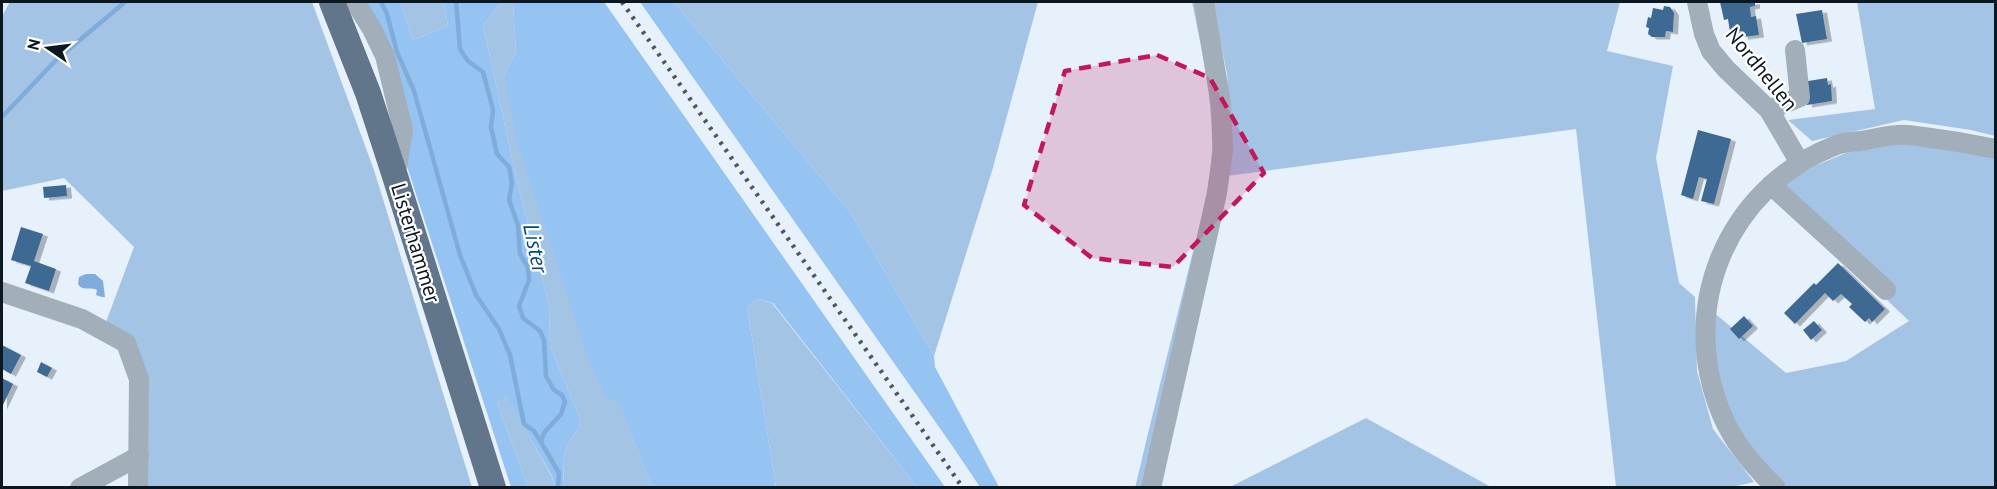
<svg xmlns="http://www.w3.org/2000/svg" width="1997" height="489" viewBox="0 0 1997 489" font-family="'PT Sans',sans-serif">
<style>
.green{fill:#a4c4e5}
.forest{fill:#95c3f2}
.water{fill:#7facda}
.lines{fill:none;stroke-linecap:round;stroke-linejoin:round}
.stream{stroke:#7facda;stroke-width:4.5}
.building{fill:#3e6993;filter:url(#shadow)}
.minor{stroke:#a2aeb9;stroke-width:20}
.major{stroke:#62768b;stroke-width:26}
.rail{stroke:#4d5760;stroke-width:4.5;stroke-dasharray:3 6;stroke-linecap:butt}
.marked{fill:#c2185b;fill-opacity:0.2;stroke:#c2185b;stroke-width:4.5;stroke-dasharray:12 8;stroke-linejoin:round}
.labels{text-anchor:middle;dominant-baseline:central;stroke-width:4.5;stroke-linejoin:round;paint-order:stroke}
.street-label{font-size:21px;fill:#0d1720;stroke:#fff}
.water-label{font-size:22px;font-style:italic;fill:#004b83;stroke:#fff}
</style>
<defs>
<filter id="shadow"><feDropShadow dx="5" dy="2.5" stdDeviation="0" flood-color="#0004"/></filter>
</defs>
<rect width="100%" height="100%" fill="#e7f1fc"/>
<!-- green -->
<g class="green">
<path d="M10 2H312L374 170 472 487H142L145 376 106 322 134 247 64 178 2 191V16Z"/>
<path d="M400 2H444L448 26 413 40Z"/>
<path d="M502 2H513L516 52 504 75 619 401 652 487H564C563 465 561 445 579 429L580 419 550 346 549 305 518 186 483 25Z"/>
<path d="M674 2H1038L992 171 934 356 850 212Z"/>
<path d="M1192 2H1199L1217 148 1145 487 1135 488C1151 420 1168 352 1185 284 1195 241 1210 195 1212 150 1213 100 1202 51 1192 2Z"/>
<path d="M1213 2H1620L1607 51 1673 66 1656 158 1679 283 1695 297 1697 371 1713 429 1754 482 1728 488 1616 487 1576 129 1227 176 1232 142 1227 74Z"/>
<path d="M1857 2H1995V136L1971 130 1904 120 1812 141 1788 120 1875 109Z"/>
<path d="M1901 144 1947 149 1995 158V487H1787L1747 449 1725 412 1713 368 1712 311 1786 373 1846 361 1909 321 1887 300 1890 291 1779 187 1817 165 1846 153Z"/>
<path d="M758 299 772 303 917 487H776L747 307Z"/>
<path d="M506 395 552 477 555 487H528L497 403Z"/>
<path d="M1366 418 1491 487H1230Z"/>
</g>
<!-- forest -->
<g class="forest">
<path d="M364 2H400L413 40 448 26 444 2H502L483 25 518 186 549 305 550 346 580 419 579 429C561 445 563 465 564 487H555L552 476 506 396 497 403 528 487H511L404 157Z"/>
<path d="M513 2H604L945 487H917L773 303 758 299 747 307 776 487H652L619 402 606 398 585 349 517 143 504 75 516 52Z"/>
<path d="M640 2H674L850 212 934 356 935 367 999 487H980L951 444Z"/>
</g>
<!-- water -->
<path class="water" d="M86 274H95L103 281 105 297H102L96 295 97 290C89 286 83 292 78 284L79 277Z"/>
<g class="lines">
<!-- stream -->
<g class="stream">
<path d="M381 2 387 14 397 52 414 91 460 255 476 295 499 329 510 355 524 424 534 431 541 442"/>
<path d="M456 2 460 49 468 61 483 72 493 110 491 127 497 154 509 167 512 183 509 200 518 225 520 254 528 267 529 280 519 306 523 318 540 331 544 340 546 376 554 390 562 395 565 402 561 414 544 433 541 442 559 473 558 488"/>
<path d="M2 117 56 60 125 2"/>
</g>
</g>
<!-- building -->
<g class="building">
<path d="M1720 2H1755V6L1750 7 1751 17 1756 16 1759 35 1743 37 1742 31 1730 32 1728 19 1724 20Z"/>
<path d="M1664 6 1670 7 1674 13 1673 32 1666 31 1665 37H1652L1648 34 1649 28 1646 27 1648 17 1651 18 1653 8 1663 10Z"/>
<path d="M1822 10 1827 39 1802 43 1796 14Z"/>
<path d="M1827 78 1828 85 1831 84 1832 101 1807 105 1805 89 1808 81Z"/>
<path d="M1698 130 1731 139 1714 204 1701 201 1707 179 1699 177 1693 199 1681 195Z"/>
<path d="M66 185 67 196 44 198 43 187Z"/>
<path d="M21 227 43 234 34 261 56 269 49 291 25 283 31 266 11 260Z"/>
<path d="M1838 263 1885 309 1872 322 1869 318 1865 322 1849 307 1852 304 1841 294 1833 301 1825 293 1795 324 1784 313 1814 283 1816 285Z"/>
<path d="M1744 316 1753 326 1739 339 1730 329Z"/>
<path d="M1814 321 1822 330 1811 340 1803 330Z"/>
<path d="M2 345 21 355 11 374 2 369Z"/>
<path d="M41 362 52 368 47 377 37 372Z"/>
<path d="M2 378 13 384 2 407Z"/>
</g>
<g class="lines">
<!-- minor -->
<g class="minor">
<path d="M355 2 372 29 385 56 403 130 396 173"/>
<path d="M1697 2 1704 34 1711 51 1726 69 1769 110 1800 163"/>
<path d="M1769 110 1800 97 1795 50"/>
<path d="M1771 185 1886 290"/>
<path d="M2 292 82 319 126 343 139 379 138 488"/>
<path d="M80 488 139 456"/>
<path d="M1151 488 1217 193 1223 150 1221 104 1204 2"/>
<path d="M1776 488C1754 466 1734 444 1722 415 1677 309 1726 189 1834 146 1842 142 1852 142 1861 141 1873 139 1885 136 1897 135 1905 134 1915 136 1924 137 1948 140 1972 144 1996 149"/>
</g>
<!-- major -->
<path class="major" d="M332 2 368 93 395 176 493 488"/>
<!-- rail -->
<path class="rail" d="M622 2 963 488"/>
</g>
<!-- marked area -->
<path class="marked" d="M1157 55 1210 78 1264 173 1173 267 1092 258 1024 205 1065 71Z"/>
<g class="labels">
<!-- street labels -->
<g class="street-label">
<text transform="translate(1762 69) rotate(51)">Nordhellen</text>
<text transform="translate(416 243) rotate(73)">Listerhammer</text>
</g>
<!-- water labels -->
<g class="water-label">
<text transform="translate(536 248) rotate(78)">Lister</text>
</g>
</g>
<!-- border -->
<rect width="1997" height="489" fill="none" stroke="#0d1720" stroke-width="6"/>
<!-- north arrow -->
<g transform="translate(48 48) rotate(284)" stroke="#ffffff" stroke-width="4.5" paint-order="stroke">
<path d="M0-4.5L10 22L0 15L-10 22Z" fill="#0d1720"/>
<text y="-9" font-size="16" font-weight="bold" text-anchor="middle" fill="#0d1720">N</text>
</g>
</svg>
